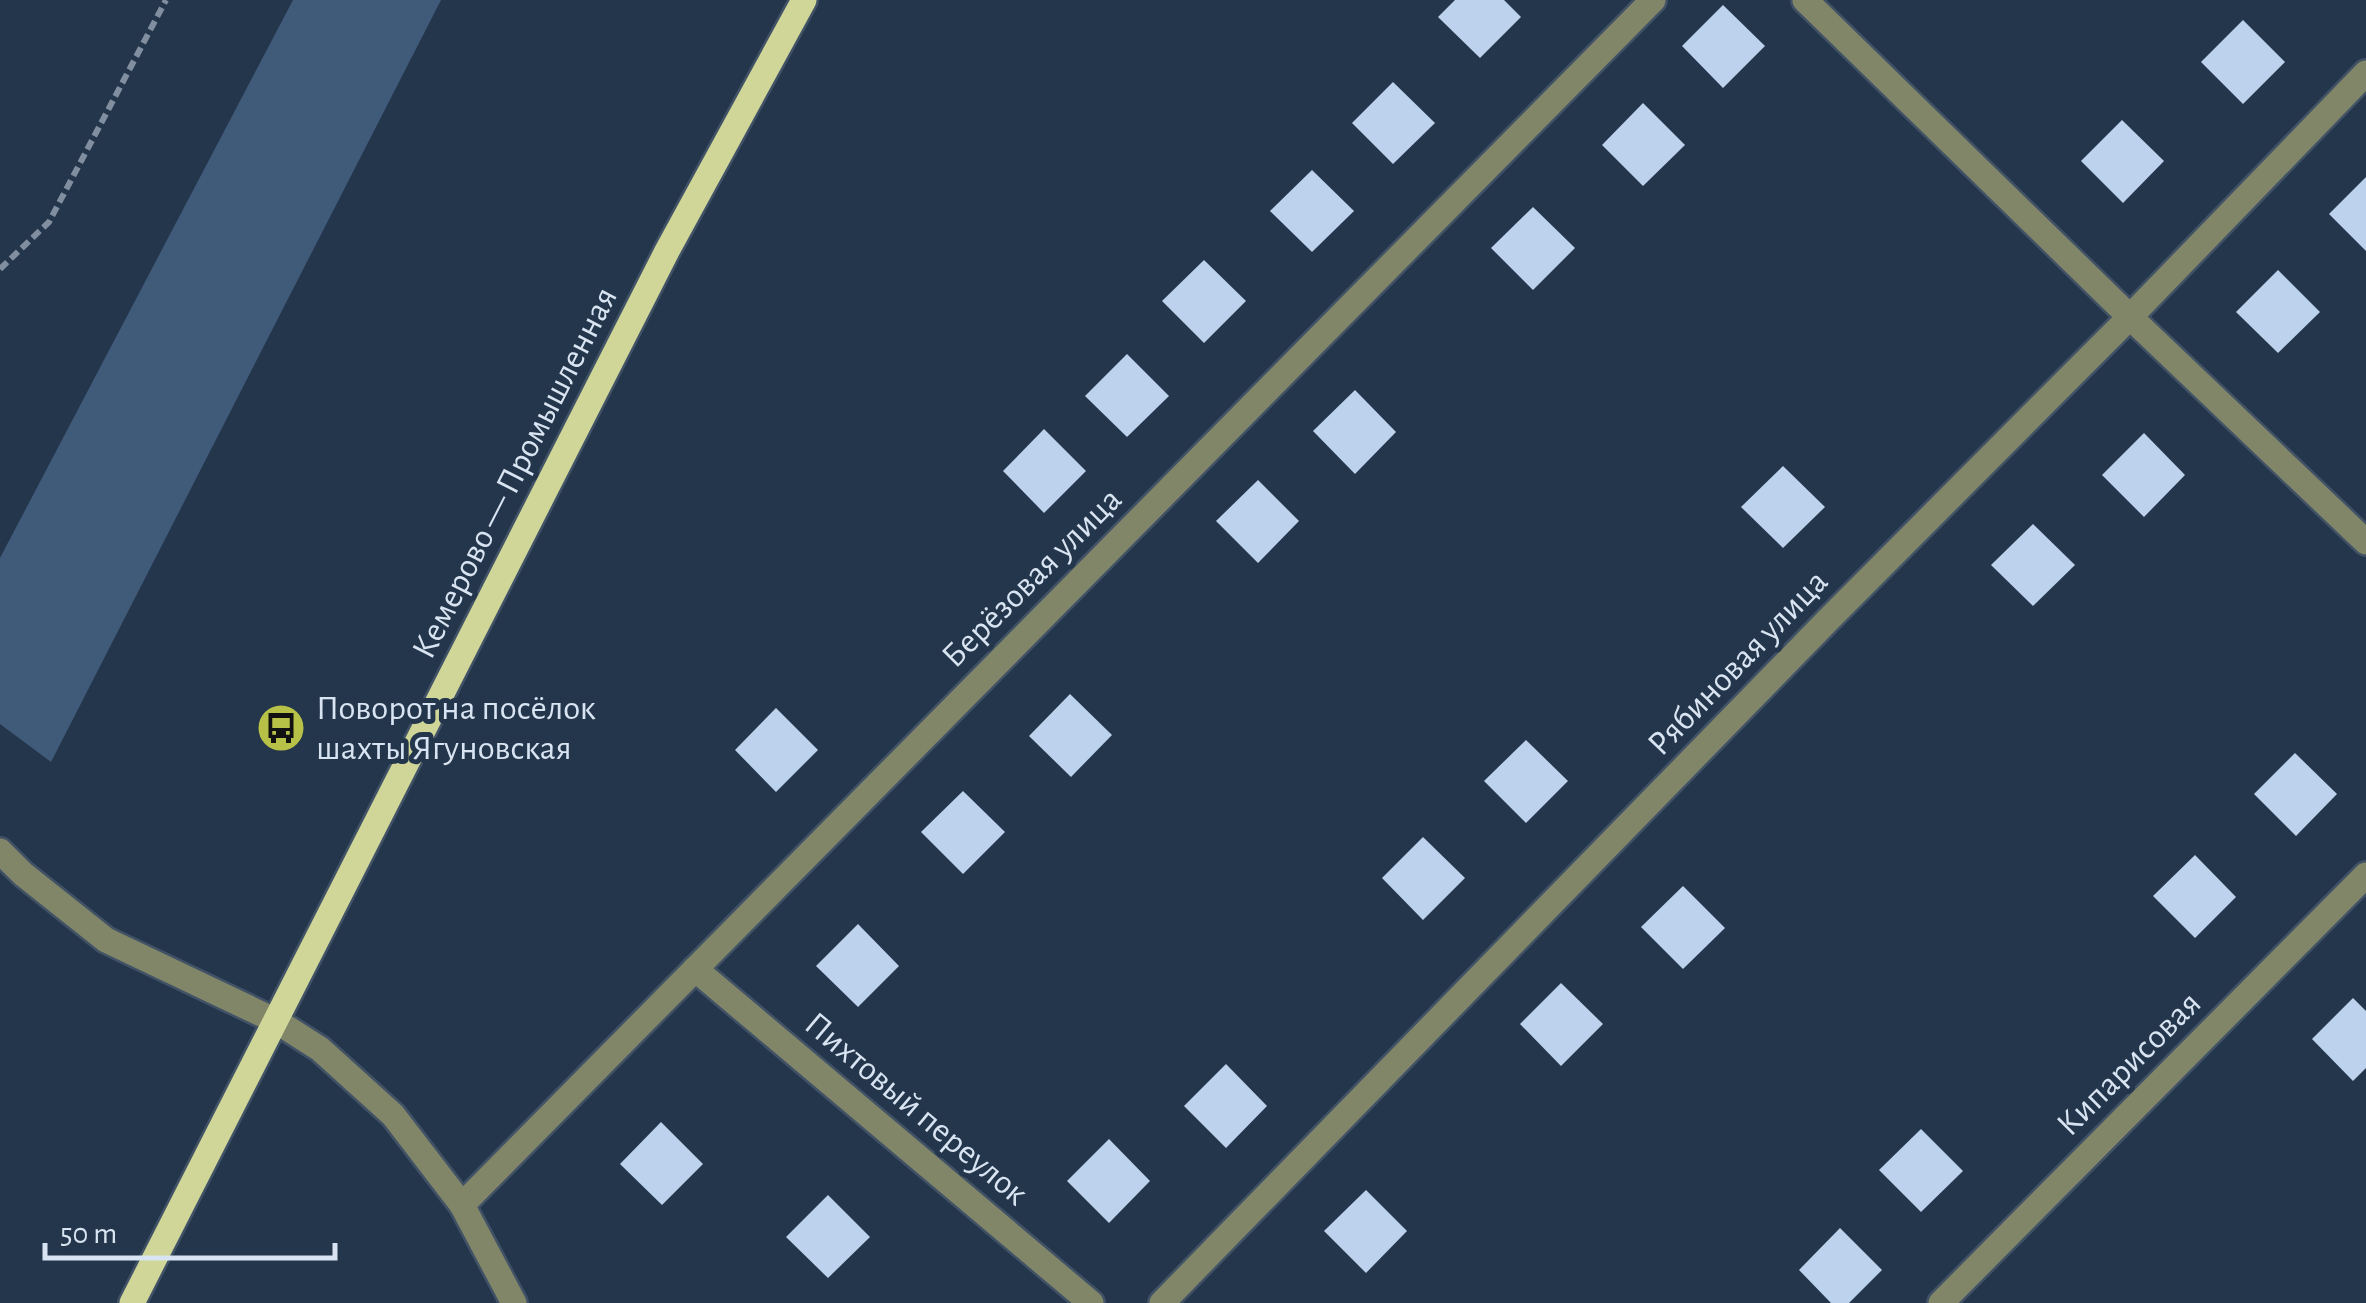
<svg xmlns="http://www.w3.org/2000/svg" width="2366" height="1303" viewBox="0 0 2366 1303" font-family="'Alegreya Sans',sans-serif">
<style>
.green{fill:#405a7a}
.building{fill:#bcd2ed}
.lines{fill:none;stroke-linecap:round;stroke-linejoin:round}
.minor-casing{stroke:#415266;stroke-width:30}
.major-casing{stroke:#415266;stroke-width:30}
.path{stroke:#808ea0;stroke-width:6;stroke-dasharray:10 5;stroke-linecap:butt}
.minor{stroke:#828668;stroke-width:25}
.major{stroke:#cfd698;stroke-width:25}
.labels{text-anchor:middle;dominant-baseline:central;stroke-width:10;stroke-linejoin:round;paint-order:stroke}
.street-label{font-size:35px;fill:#d9e4f2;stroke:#24364b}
.poi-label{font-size:35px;fill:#d9e4f2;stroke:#24364b;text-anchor:start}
</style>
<rect width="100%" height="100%" fill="#24364b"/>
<!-- green -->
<path class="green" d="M293 0H441L51 762 0 724V558Z"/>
<!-- building -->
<g class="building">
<path d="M1455 0H1504L1521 17 1480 58 1438 17Z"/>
<path d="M1723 5 1765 46 1723 88 1682 46Z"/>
<path d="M2243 20 2285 62 2243 104 2201 62Z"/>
<path d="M1393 82 1435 123 1393 164 1352 123Z"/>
<path d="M1643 103 1685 145 1643 186 1602 145Z"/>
<path d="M2122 120 2164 161 2123 203 2081 161Z"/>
<path d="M1312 170 1354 211 1312 252 1270 211Z"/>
<path d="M2366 177V251L2329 214Z"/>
<path d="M1533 207 1575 248 1533 290 1491 248Z"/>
<path d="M1204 260 1246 301 1204 343 1162 301Z"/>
<path d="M2278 270 2320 312 2278 353 2236 312Z"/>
<path d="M1127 354 1169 396 1127 437 1085 396Z"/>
<path d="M1355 390 1396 432 1355 474 1313 431Z"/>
<path d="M1044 429 1086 471 1044 513 1003 471Z"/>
<path d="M2144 433 2185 475 2144 517 2102 475Z"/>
<path d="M1783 466 1825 507 1783 548 1741 507Z"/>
<path d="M1258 480 1299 521 1258 563 1216 521Z"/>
<path d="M2033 524 2075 565 2033 606 1991 565Z"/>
<path d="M1070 694 1112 735 1071 777 1029 736Z"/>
<path d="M776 708 818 750 776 792 735 750Z"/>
<path d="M1526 740 1568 781 1526 823 1484 781Z"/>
<path d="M2295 753 2337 794 2296 836 2254 794Z"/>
<path d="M963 791 1005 832 963 874 921 832Z"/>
<path d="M1423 837 1465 878 1423 920 1382 878Z"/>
<path d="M2195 855 2236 897 2195 938 2153 896Z"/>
<path d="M1683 886 1725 928 1683 969 1641 927Z"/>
<path d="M858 924 899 966 858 1007 816 966Z"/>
<path d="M1561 983 1603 1024 1561 1066 1520 1024Z"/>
<path d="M2353 998 2366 1011V1068L2353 1081 2312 1039Z"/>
<path d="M1226 1064 1267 1106 1226 1148 1184 1106Z"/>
<path d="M661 1122 703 1164 662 1205 620 1164Z"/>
<path d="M1921 1129 1963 1171 1921 1212 1879 1170Z"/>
<path d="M1109 1139 1150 1181 1109 1223 1067 1181Z"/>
<path d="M1366 1190 1407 1231 1366 1273 1324 1231Z"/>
<path d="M828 1195 870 1237 828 1278 786 1237Z"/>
<path d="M1840 1228 1882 1270 1849 1303H1831L1799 1270Z"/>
</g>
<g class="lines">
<!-- minor casing -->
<g class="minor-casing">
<g id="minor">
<path d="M1805 0 2130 317 2366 542"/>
<path d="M0 851 23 874 106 940 276 1021 320 1049 393 1115 462 1205 514 1303"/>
<path d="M695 969 1091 1303"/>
<path d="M462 1205 1653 0"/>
<path d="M1162 1303 1829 619 2130 317 2366 73"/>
<path d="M1941 1303 2366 875"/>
</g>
</g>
<!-- major casing -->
<g class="major-casing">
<path id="major" d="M132 1303 667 251 804 0"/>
</g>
<!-- path -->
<path class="path" d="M0 269 49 222 166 0"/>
<!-- minor -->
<use href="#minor" class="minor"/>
<!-- major -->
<use href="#major" class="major"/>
</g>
<!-- icons -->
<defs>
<g id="bus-disc" transform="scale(2.5)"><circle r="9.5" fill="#b8c147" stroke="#24364b"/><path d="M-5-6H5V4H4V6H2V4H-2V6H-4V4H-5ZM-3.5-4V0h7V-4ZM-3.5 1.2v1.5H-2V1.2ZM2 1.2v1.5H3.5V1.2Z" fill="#111"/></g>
</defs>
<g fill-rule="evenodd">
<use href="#bus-disc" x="281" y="728"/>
</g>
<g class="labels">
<!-- street labels -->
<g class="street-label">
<text transform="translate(515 473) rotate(-63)">Кемерово — Промышленная</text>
<text transform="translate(1032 578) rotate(-45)">Берёзовая улица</text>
<text transform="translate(1738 663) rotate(-46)">Рябиновая улица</text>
<text transform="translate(2129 1064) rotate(-45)">Кипарисовая</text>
<text transform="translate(916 1109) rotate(40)">Пихтовый переулок</text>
</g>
<!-- poi labels -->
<g class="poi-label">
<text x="316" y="708">Поворот на посёлок<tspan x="316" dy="40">шахты Ягуновская</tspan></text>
</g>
</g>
<!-- scale -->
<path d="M45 1243v15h290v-15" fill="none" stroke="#d9e4f2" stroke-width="5"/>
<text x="60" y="1243" font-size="30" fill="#d9e4f2" stroke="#24364b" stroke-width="8" paint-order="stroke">50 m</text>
</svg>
